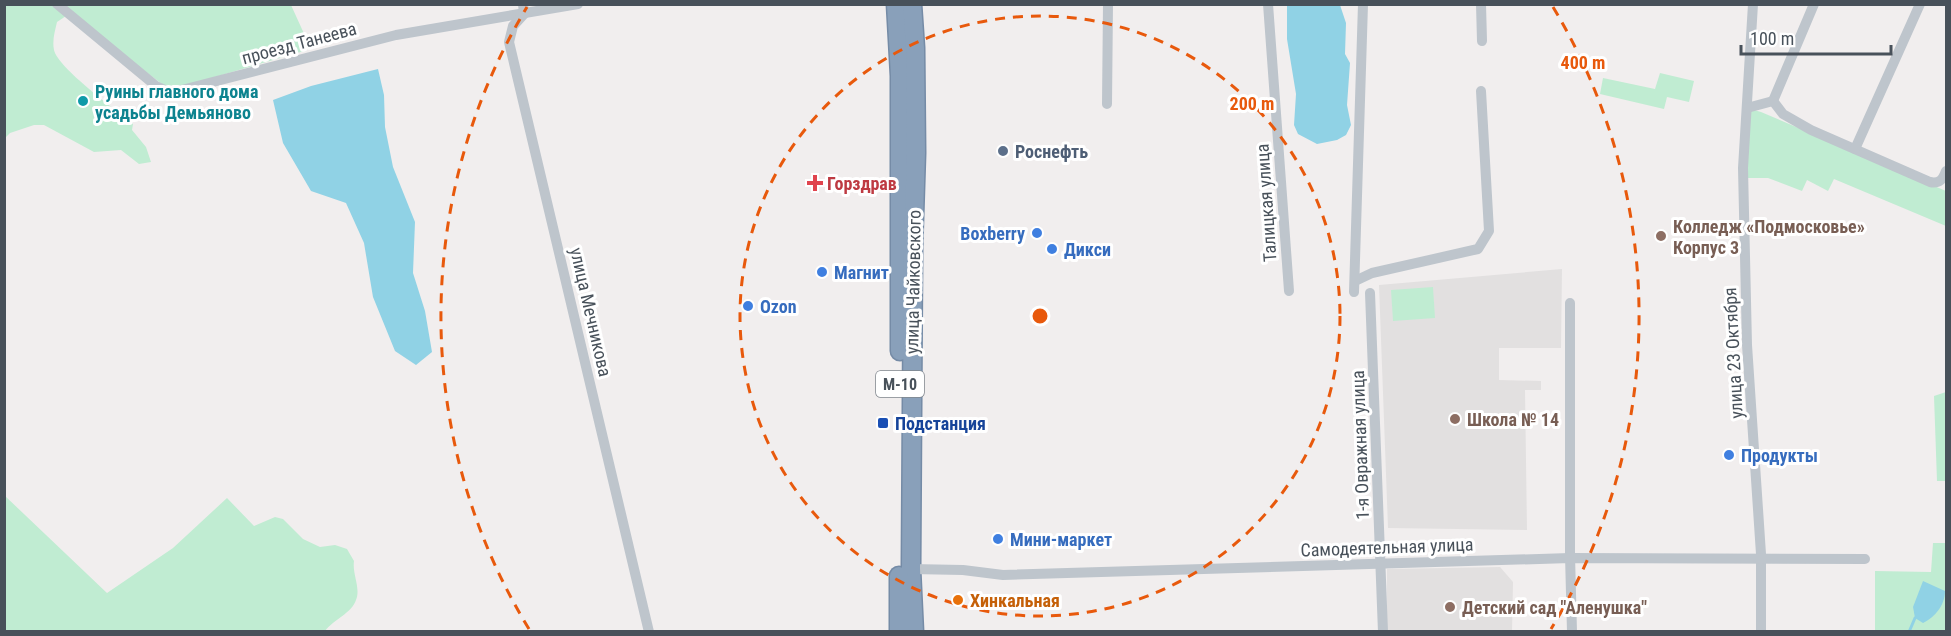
<svg xmlns="http://www.w3.org/2000/svg" width="1951" height="636" viewBox="0 0 1951 636" font-family="'Roboto Condensed',sans-serif">
<style>
.education{fill:#e2e0e0}
.green{fill:#c0ecd2}
.water{fill:#90d2e5}
.lines{fill:none;stroke-linecap:round;stroke-linejoin:round}
.stream{stroke:#90d2e5;stroke-width:3}
.highway-casing{stroke:#758ba6;stroke-width:21}
.street{stroke:#bec5cc;stroke-width:10}
.highway{stroke:#89a0ba;stroke-width:18}
.ring{fill:none;stroke:#e8590c;stroke-width:3;stroke-dasharray:10 8}
.culture-dot{fill:#0f9aa8;stroke:#fff;stroke-width:2}
.service-dot{fill:#5c6f8a;stroke:#fff;stroke-width:2}
.health-dot{fill:#e0444e;stroke:#fff;stroke-width:2}
.shop-dot{fill:#3f7fe0;stroke:#fff;stroke-width:2}
.education-dot{fill:#8d6e63;stroke:#fff;stroke-width:2}
.transit-dot{fill:#1a4fb4;stroke:#fff;stroke-width:2}
.food-dot{fill:#e8710a;stroke:#fff;stroke-width:2}
.labels{text-anchor:middle;dominant-baseline:central;stroke-width:6;stroke-linejoin:round;paint-order:stroke}
.shield{fill:#fff;stroke:#7f858c;stroke-width:1.5}
.shield-label{font-size:16px;font-weight:bold;fill:#48515a}
.street-label{font-size:18px;fill:#48515a;stroke:#fff}
.culture-label{font-size:18px;font-weight:bold;fill:#0d838f;stroke:#fff;text-anchor:start}
.service-label{font-size:18px;font-weight:bold;fill:#4e5e75;stroke:#fff;text-anchor:start}
.health-label{font-size:18px;font-weight:bold;fill:#be3a42;stroke:#fff;text-anchor:start}
.education-label{font-size:18px;font-weight:bold;fill:#785e54;stroke:#fff;text-anchor:start}
.shop-label{font-size:18px;font-weight:bold;fill:#366cbe;stroke:#fff;text-anchor:start}
.transit-label{font-size:18px;font-weight:bold;fill:#164399;stroke:#fff;text-anchor:start}
.food-label{font-size:18px;font-weight:bold;fill:#c56008;stroke:#fff;text-anchor:start}
.centre{fill:#e8590c;stroke:#fff;stroke-width:3}
.ring-label{font-size:18px;text-anchor:middle;font-weight:bold;fill:#e8590c;stroke:#fff;stroke-width:6;stroke-linejoin:round;paint-order:stroke}
</style>
<rect width="100%" height="100%" fill="#f1eeee"/>
<!-- education -->
<g class="education">
<path d="M1562 269 1561 348H1499V380L1541 381V390H1525L1527 530 1388 528 1379 285Z"/>
<path d="M1500 567 1513 582 1512 631H1387V569Z"/>
</g>
<!-- green -->
<g class="green">
<path d="M5 5H291L306 38 304 51 184 86 166 87 69 14 57 22C55 31 52 40 54 50 58 68 116 110 133 124L132 130 146 147 151 162 139 164 121 150 94 152 44 125H34L10 133 5 138Z"/>
<path d="M1660 73 1694 81 1689 102 1667 97 1664 109 1600 94 1603 78 1655 89Z"/>
<path d="M1747 108 1761 112 1946 191V226L1834 179 1828 191 1807 180 1802 191 1768 178H1743Z"/>
<path d="M1433 287 1435 318 1393 321 1391 290Z"/>
<path d="M1946 392V481H1937L1934 396Z"/>
<path d="M4 495 107 593 173 548 227 498 254 526 275 517 283 519 303 539 320 547 335 545 347 549 354 561C352 574 361 588 356 600 352 613 333 620 325 631H5Z"/>
<path d="M1933 543H1946V631H1875V571L1931 572Z"/>
</g>
<!-- water -->
<g class="water">
<path d="M1287 5H1340L1346 23 1345 54 1350 63 1347 105 1351 125 1346 135 1337 140 1317 144 1298 134 1294 125 1296 94 1287 39Z"/>
<path d="M378 69 384 95 385 127 393 167 415 222 413 273 425 311 432 352 416 365 395 351 373 297 364 243 346 203 311 191 283 143 273 100 311 86Z"/>
<path d="M1923 581 1945 591C1945 605 1935 617 1923 623L1915 618 1913 607Z"/>
</g>
<g class="lines">
<!-- stream -->
<path class="stream" d="M1909 632 1915 618"/>
<!-- highway casing -->
<g class="highway-casing">
<g id="highway">
<path d="M896 4 900 76V351"/>
<path d="M912 4 915 48 916 153 913 248 911 569 914 632"/>
<path d="M899 576V632"/>
</g>
</g>
<!-- street -->
<g class="street">
<path d="M57 4 156 86 167 91 174 92 396 35 578 4"/>
<path d="M523 4 524 14 513 26 509 42 649 632"/>
<path d="M1268 4 1289 291"/>
<path d="M1481 4 1482 41"/>
<path d="M1753 4 1743 168 1747 345 1761 554V632"/>
<path d="M1773 101 1814 4"/>
<path d="M1107 104 1108 4"/>
<path d="M1747 108 1773 101 1783 114 1811 130 1930 182C1940 184 1943 179 1946 171"/>
<path d="M1855 149 1920 4"/>
<path d="M1355 281 1372 273 1478 249 1489 231 1481 91"/>
<path d="M1354 292 1363 4"/>
<path d="M1370 293 1383 632"/>
<path d="M1570 303V555L1572 632"/>
<path d="M911 569 963 570 1003 575 1570 558 1865 559"/>
</g>
<!-- highway -->
<use href="#highway" class="highway"/>
</g>
<!-- distance rings -->
<g class="ring">
<circle cx="1040" cy="316" r="300"/>
<path d="M529 629A599 599 0 0 1 527 7M1553 7A599 599 0 0 1 1551 629"/>
</g>
<!-- markers -->
<circle class="culture-dot" cx="83" cy="101" r="6"/>
<circle class="service-dot" cx="1003" cy="151" r="6"/>
<path class="health-dot" d="M812 174h6v6h6v6h-6v6h-6v-6h-6v-6h6z"/>
<g class="shop-dot">
<circle cx="1037" cy="233" r="6"/>
<circle cx="1052" cy="249" r="6"/>
<circle cx="822" cy="272" r="6"/>
<circle cx="748" cy="306" r="6"/>
<circle cx="1729" cy="455" r="6"/>
<circle cx="998" cy="539" r="6"/>
</g>
<g class="education-dot">
<circle cx="1661" cy="236" r="6"/>
<circle cx="1455" cy="419" r="6"/>
<circle cx="1450" cy="607" r="6"/>
</g>
<rect class="transit-dot" x="877" y="417" width="12" height="12" rx="3"/>
<circle class="food-dot" cx="958" cy="600" r="6"/>
<g class="labels">
<!-- shield labels -->
<rect class="shield" x="876" y="371" width="48" height="26" rx="4.5"/>
<g class="shield-label">
<text x="900" y="384">М-10</text>
</g>
<!-- street labels -->
<g class="street-label">
<text transform="translate(299 43) rotate(-15)">проезд Танеева</text>
<text transform="translate(1266 203) rotate(-94)">Талицкая улица</text>
<text transform="translate(913 282) rotate(-89)">улица Чайковского</text>
<text transform="translate(591 312) rotate(77)">улица Мечникова</text>
<text transform="translate(1733 353) rotate(-93)">улица 23 Октября</text>
<text transform="translate(1360 445) rotate(-92)">1-я Овражная улица</text>
<text transform="translate(1387 547) rotate(-2)">Самодеятельная улица</text>
</g>
<!-- culture labels -->
<g class="culture-label">
<text x="95" y="91">Руины главного дома<tspan x="95" dy="21">усадьбы Демьяново</tspan></text>
</g>
<!-- service labels -->
<g class="service-label">
<text x="1015" y="151">Роснефть</text>
</g>
<!-- health labels -->
<g class="health-label">
<text x="827" y="183">Горздрав</text>
</g>
<!-- education labels -->
<g class="education-label">
<text x="1673" y="226">Колледж «Подмосковье»<tspan x="1673" dy="21">Корпус 3</tspan></text>
<text x="1467" y="419">Школа № 14</text>
<text x="1462" y="607">Детский сад "Аленушка"</text>
</g>
<!-- shop labels -->
<g class="shop-label">
<text x="1025" y="233" text-anchor="end">Boxberry</text>
<text x="1064" y="249">Дикси</text>
<text x="834" y="272">Магнит</text>
<text x="760" y="306">Ozon</text>
<text x="1741" y="455">Продукты</text>
<text x="1010" y="539">Мини-маркет</text>
</g>
<!-- transit labels -->
<g class="transit-label">
<text x="895" y="423">Подстанция</text>
</g>
<!-- food labels -->
<g class="food-label">
<text x="970" y="600">Хинкальная</text>
</g>
</g>
<circle cx="1040" cy="316" r="9" class="centre"/>
<g class="ring-label">
<text x="1583" y="69">400 m</text>
<text x="1252" y="110">200 m</text>
</g>
<!-- border -->
<rect width="1951" height="636" fill="none" stroke="#48515a" stroke-width="12"/>
<!-- scale -->
<path d="M1741 45v9h150v-9" fill="none" stroke="#48515a" stroke-width="3"/>
<text x="1750" y="45" font-size="18" fill="#48515a" stroke="#ffffff" stroke-width="4.5" paint-order="stroke">100 m</text>
</svg>
